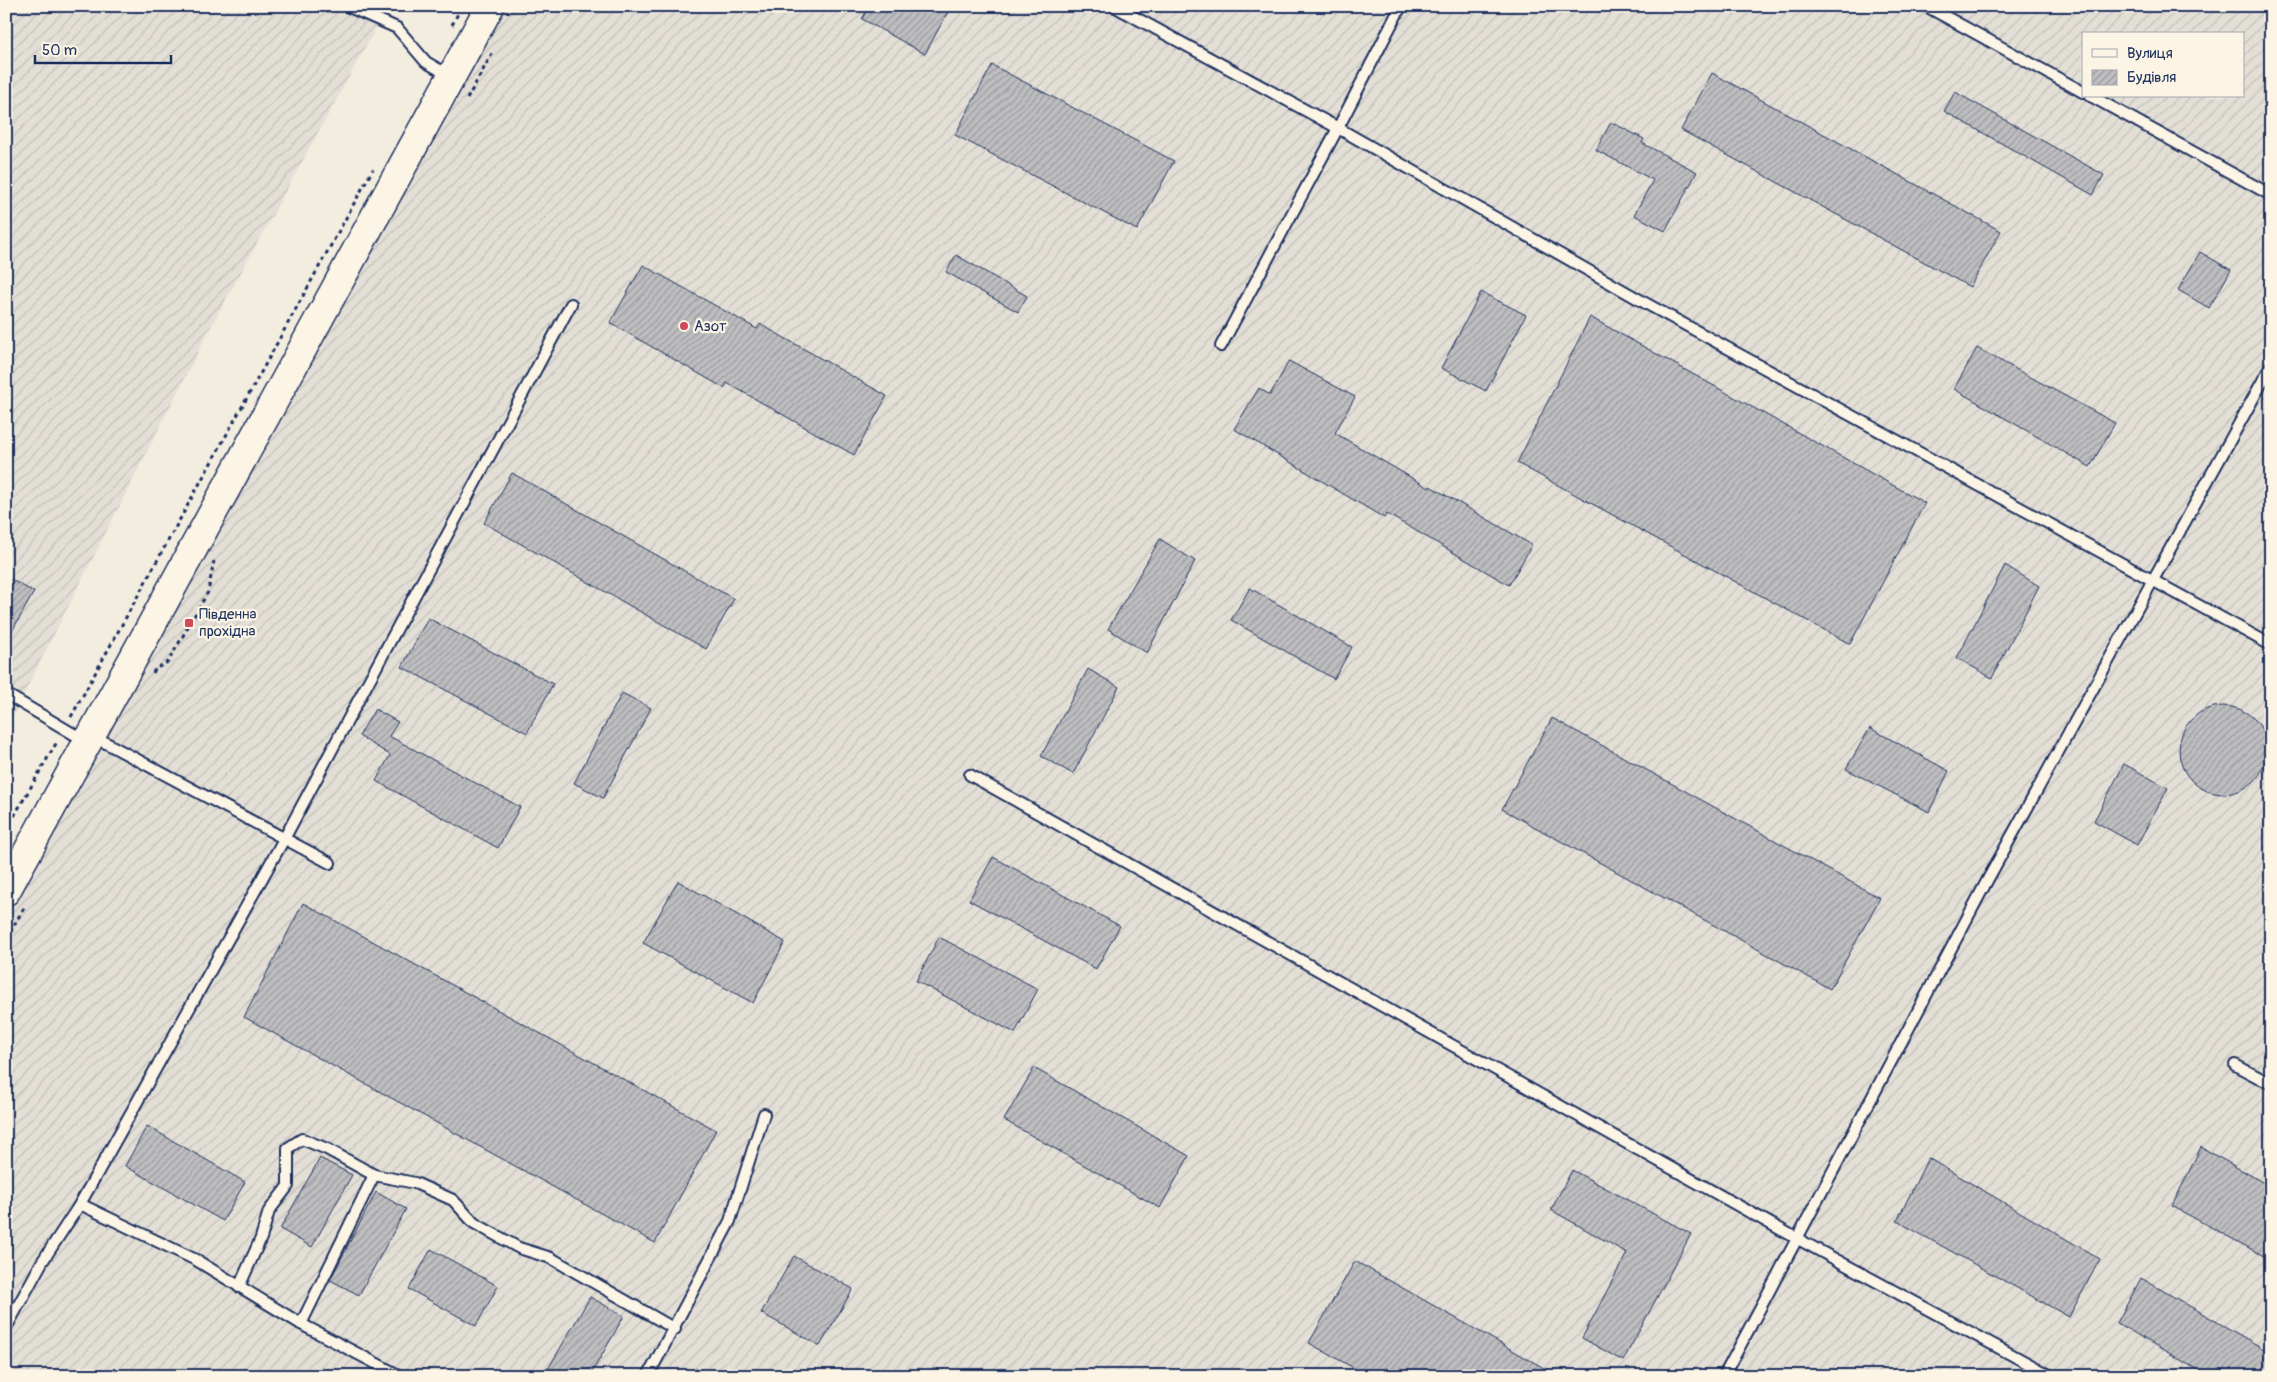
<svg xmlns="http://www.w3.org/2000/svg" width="2277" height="1382" viewBox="0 0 2277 1382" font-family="Pangolin,sans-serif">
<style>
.industrial{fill:url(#industrial-furrows);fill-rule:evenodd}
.building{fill:url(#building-hatch);stroke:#1b2f5e}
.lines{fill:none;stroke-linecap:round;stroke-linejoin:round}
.service-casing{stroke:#1b2f5e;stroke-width:14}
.secondary-casing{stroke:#1b2f5e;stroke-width:31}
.path{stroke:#1b2f5e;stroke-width:3;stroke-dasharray:4 4;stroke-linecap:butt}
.service{stroke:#fcf5e5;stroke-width:10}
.secondary{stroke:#fcf5e5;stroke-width:28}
.poi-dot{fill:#d1495b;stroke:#fcf5e5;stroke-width:2}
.labels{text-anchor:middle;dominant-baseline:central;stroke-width:4.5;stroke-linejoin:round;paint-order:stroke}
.poi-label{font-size:15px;fill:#1b2f5e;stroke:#fcf5e5;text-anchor:start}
</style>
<defs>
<pattern id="industrial-furrows" width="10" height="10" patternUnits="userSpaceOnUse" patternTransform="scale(1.25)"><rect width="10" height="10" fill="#e3dfd6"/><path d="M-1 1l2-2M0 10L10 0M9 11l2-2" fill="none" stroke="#c2c0ba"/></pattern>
<pattern id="building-hatch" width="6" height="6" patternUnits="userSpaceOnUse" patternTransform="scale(1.25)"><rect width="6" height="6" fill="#bebec0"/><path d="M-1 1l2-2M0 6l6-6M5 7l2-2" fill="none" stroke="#9a9b9f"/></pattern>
</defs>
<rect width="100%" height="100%" fill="#f3ede0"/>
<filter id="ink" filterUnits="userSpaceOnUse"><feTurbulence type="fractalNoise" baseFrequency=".02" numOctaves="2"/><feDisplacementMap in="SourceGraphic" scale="10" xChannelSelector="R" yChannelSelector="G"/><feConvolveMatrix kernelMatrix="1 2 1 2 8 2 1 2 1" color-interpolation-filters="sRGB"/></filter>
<g filter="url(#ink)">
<!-- industrial -->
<g class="industrial">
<path d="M6 6H388L208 332 6 729Z"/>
<path d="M503 6H2271V1376H6V912ZM2083 34H2243V96H2083Z"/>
</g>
<!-- building -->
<g class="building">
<path d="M869 6H951L925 54 862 19Z"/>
<path d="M992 65 1174 161 1137 230 955 135Z"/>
<path d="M1712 73 2001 231 1970 287 1681 130Z"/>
<path d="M1955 92 2104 175 2093 195 1944 111Z"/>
<path d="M1611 122 1644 139 1642 143 1697 172 1665 231 1634 215 1653 180 1596 150Z"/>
<path d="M2200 252 2231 270 2209 308 2178 290Z"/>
<path d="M956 255 1027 296 1018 312 946 272Z"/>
<path d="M643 265 757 329 760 324 887 396 854 455 727 383 724 388 610 323Z"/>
<path d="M1481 292 1526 315 1486 391 1441 368Z"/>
<path d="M1590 317 1925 503 1850 644 1517 463Z"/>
<path d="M1977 348 2115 423 2090 467 1954 389Z"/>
<path d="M1289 361 1355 397 1335 433 1429 488 1430 486 1532 545 1509 585 1387 514 1384 518 1234 429 1259 388 1270 395Z"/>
<path d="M512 473 734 599 706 649 484 523Z"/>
<path d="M1160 539 1195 561 1147 653 1108 629Z"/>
<path d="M2005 565 2039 586 1992 678 1957 658Z"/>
<path d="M6 577 34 592 6 642Z"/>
<path d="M1250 588 1352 647 1334 679 1231 620Z"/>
<path d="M428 618 553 684 527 733 402 667Z"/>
<path d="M1088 669 1119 687 1073 774 1041 756Z"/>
<path d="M622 693 651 708 603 798 574 783Z"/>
<circle cx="2223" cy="750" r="44"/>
<path d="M375 709 398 722 389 736 520 807 498 848 376 781 390 755 359 736Z"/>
<path d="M1552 718 1880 898 1830 989 1502 809Z"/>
<path d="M1870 728 1949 771 1929 812 1846 769Z"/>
<path d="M2124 764 2168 788 2137 845 2094 821Z"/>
<path d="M993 857 1120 926 1096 969 969 900Z"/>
<path d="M678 881 785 942 753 1003 643 943Z"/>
<path d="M303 903 716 1130 655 1243 244 1017Z"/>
<path d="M939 937 1038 989 1015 1033 916 981Z"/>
<path d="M1034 1068 1189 1156 1160 1208 1004 1120Z"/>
<path d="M147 1126 245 1182 223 1221 125 1166Z"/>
<path d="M2201 1147 2271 1187V1260L2172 1206Z"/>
<path d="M320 1158 352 1175 312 1247 280 1229Z"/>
<path d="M1928 1158 2100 1259 2069 1317 1897 1221Z"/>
<path d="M1572 1170 1691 1234 1623 1361 1582 1338 1627 1253 1551 1210Z"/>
<path d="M376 1192 406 1209 359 1295 330 1280Z"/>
<path d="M431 1249 498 1286 476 1326 409 1289Z"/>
<path d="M794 1256 853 1289 820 1346 761 1313Z"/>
<path d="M1355 1261 1558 1376H1368L1309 1343Z"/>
<path d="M2141 1278 2271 1353V1376H2208L2117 1323Z"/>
<path d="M590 1297 624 1316 590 1376H544Z"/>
</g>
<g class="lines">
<!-- service casing -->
<g class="service-casing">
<g id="service">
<path d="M347 6 397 28 426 62 450 76"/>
<path d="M1114 6 1338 128 1401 6"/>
<path d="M1926 6 2083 92"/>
<path d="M2091 96 2271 195"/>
<path d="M1221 346 1338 128 1647 304 2271 645"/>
<path d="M6 694 87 742"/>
<path d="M93 736 330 863"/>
<path d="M970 775 1796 1238 2051 1376"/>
<path d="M2235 1065 2271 1084"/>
<path d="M374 1175 415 1183 453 1200 474 1223 519 1248 551 1258 675 1329"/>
<path d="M80 1204 196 1260 301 1324 400 1376"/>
<path d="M239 1287 261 1238 269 1211 288 1186V1148L302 1139 327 1149 374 1175 301 1324"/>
<path d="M6 1328 42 1262 80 1204 284 839 571 304"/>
<path d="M648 1376 730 1221 764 1114"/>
<path d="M1724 1376 1988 879 2271 366"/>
</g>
</g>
<!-- secondary casing -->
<g class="secondary-casing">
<path id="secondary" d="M6 891 490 6"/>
</g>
<!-- path -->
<g class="path">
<path d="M452 25 462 6"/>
<path d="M467 99 494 50"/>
<path d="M153 673 155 669 168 662 208 592 214 561"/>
<path d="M71 717 373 169"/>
<path d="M6 830 58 740"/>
<path d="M6 939 25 906"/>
</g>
<!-- service -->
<use href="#service" class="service"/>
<!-- secondary -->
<use href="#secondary" class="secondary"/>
</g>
</g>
<!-- markers -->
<g class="poi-dot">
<circle cx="684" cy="326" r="5"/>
<rect x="184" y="618" width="10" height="10" rx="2.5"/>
</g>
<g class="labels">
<!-- poi labels -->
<g class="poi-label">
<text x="694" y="326">Азот</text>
<text x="199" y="614">Південна<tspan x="199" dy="17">прохідна</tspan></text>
</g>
</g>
<!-- margin -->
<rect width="2277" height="1382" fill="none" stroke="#fcf5e5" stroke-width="25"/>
<rect x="12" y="12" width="2252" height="1357" fill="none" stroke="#1b2f5e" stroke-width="2" filter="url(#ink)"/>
<!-- legend -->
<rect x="2082" y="32" width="162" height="65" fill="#fcf5e5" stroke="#a2a6af"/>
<rect x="2092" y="49" width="25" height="8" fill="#fcf5e5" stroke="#a2a6af"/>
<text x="2127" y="58" font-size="15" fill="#1b2f5e">Вулиця</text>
<rect x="2092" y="70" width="25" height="15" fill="url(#building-hatch)" stroke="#a2a6af"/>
<text x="2127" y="82" font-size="15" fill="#1b2f5e">Будівля</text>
<!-- scale -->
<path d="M35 55v8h136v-8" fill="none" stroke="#1b2f5e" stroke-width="2.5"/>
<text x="42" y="55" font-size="15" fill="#1b2f5e" stroke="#fcf5e5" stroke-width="4" paint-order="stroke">50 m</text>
</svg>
